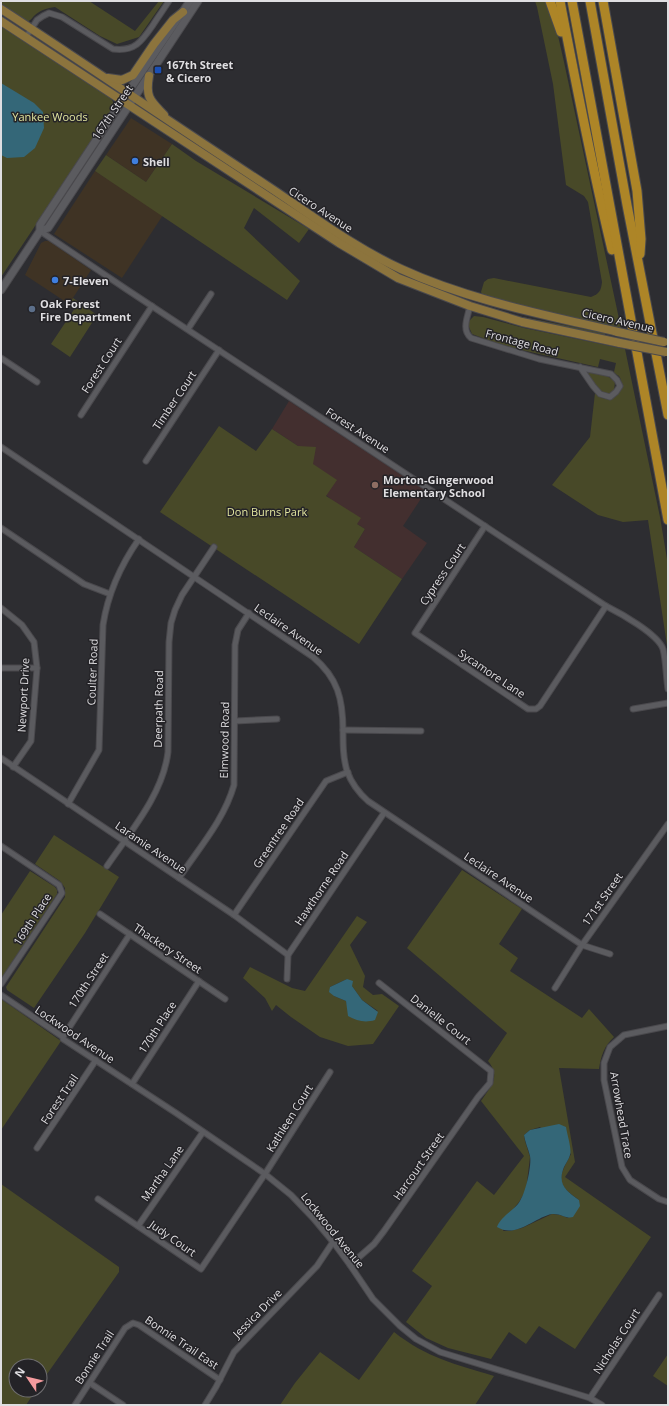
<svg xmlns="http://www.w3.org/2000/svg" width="669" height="1406" viewBox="0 0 669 1406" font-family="'Open Sans',sans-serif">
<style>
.commercial{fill:#3f3324}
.education{fill:#432f2f}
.green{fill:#484928;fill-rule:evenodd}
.water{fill:#346778}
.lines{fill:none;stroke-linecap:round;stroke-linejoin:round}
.street-casing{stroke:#4a494d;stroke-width:7}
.secondary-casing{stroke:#4a494d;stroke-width:9}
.primary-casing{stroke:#4a494d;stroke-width:10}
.highway-casing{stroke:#4a494d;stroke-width:11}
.street{stroke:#5b5b5f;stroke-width:5}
.secondary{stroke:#5b5b5f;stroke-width:7}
.primary{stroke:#8c743d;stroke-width:8}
.highway{stroke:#ad8527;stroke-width:9}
.primary-bridge-casing{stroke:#4a494d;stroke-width:10;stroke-linecap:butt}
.primary-bridge{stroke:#8c743d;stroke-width:8}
.transit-dot{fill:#1a4fb4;stroke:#242327;stroke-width:1.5}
.shop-dot{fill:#3f7fe0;stroke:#242327;stroke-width:1.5}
.service-dot{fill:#5c6f8a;stroke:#242327;stroke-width:1.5}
.education-dot{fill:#8d6e63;stroke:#242327;stroke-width:1.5}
.labels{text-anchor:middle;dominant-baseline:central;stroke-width:3;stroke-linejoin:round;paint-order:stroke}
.poi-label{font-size:11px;font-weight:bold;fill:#dfdee1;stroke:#242327;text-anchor:start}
.street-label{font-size:11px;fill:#dfdee1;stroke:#242327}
.park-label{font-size:11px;fill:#e3e69f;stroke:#242327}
</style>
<rect width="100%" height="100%" fill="#2d2d31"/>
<!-- commercial -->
<g class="commercial">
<path d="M131 118 172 144 146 182 106 155Z"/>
<path d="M95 171 163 215 122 278 54 234Z"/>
<path d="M45 241H49L91 270 69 304 25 275 41 243Z"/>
</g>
<!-- education -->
<path class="education" d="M289 401 426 491 403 526 427 543 402 579 354 547 365 529 357 524 326 495 313 464 298 446 272 429Z"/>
<!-- green -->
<g class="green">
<path d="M1 1H89L135 31 159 1H164L139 37 117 44 100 36 55 7C47 8 41 10 35 15 32 18 31 20 27 22L1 5Z"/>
<path d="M535 1H546L556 27 564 62 621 328 548 312 483 296 481 292 484 282 488 279 494 278 591 297C599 294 601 291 602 282L588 202 584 196 566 185 553 84 537 7Z"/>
<path d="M1 25 110 96 114 104 111 112 1 277Z"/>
<path d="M172 144 196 161 309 229 299 243 254 208 244 228 300 281 287 300 95 171 106 155 146 182Z"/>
<path d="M73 298 97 315 70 357 51 344 75 308 69 304Z"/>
<path d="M512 315 605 333V336L512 316Z"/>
<path d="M474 316 483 317 524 328 625 349 660 517 668 565V652L648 520 623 522 598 515 552 485 590 437 595 393C598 395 602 399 606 399 617 401 626 386 619 376 619 376 614 373 614 372L616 363 600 359 598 367 504 346 472 334 469 327V321Z"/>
<path d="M586 372C597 374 608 374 615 382L614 391C602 402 592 380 586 372Z"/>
<path d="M219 426 256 451 272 429 298 446 316 447 313 464 337 480 326 496 361 518 357 524 365 529 354 547 402 579 359 644 160 512Z"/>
<path d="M54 835 119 877 85 933 34 1008 7 990 6 987 65 897V888L60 881 35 864Z"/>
<path d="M462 870 522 909 499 944 518 958 510 971 582 1018 589 1009 614 1037C604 1046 601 1056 599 1069L559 1068 575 1162 565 1177 651 1237 575 1349 539 1326 526 1344 509 1332 491 1359 448 1348 426 1338 406 1322 432 1286 412 1271 477 1181 494 1195 524 1156 481 1101C491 1086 501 1077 488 1061L507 1033 407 948ZM540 1127 571 1154C558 1179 555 1183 579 1200L568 1218 560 1215 552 1214 522 1228 510 1231H503L510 1213 519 1202 526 1190 530 1157 525 1141 524 1135 530 1130Z"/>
<path d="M30 871 55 887 57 890V894L1 979V915Z"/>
<path d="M357 916 367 922 350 945 365 976 363 987 373 995 382 994 399 1006 373 1044 348 1046 320 1037 291 1017 276 1005 272 1011 265 998 243 978 250 967 292 988 305 991ZM347 979 362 1000 378 1011 348 1007 346 1001 334 996 330 987Z"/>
<path d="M1 999 61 1041 1 1130Z"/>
<path d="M1 1184 119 1267V1272L40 1384V1366H16V1390H36L26 1405H1Z"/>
<path d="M394 1332C427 1358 455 1364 494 1376L475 1405H280L295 1383 320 1352 359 1380Z"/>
<path d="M668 1354V1386L653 1376Z"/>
</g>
<!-- water -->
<g class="water">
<path d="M1 83 34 103 43 112 44 128 35 148 24 157 7 158 1 155Z"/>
<path d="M347 979 353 981 352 986 362 1000 378 1012 375 1020C365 1023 357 1021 348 1016L346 1001 334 996 329 992 330 987Z"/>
<path d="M559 1124 566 1127C567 1134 572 1149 570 1155 569 1159 566 1163 564 1167 557 1184 566 1191 579 1200L580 1206 573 1217C566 1219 560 1213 552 1214 535 1217 516 1239 497 1227 500 1218 511 1212 518 1204 525 1196 532 1166 530 1156 528 1148 525 1142 524 1135L530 1130Z"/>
</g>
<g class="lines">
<!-- street casing -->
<g class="street-casing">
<g id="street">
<path d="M26 37 37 20 43 16 49 13 62 17 113 49C135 52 142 41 153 25 158 17 164 9 169 1"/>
<path d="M40 231 126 289 606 606C620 613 658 634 663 649 666 660 666 677 668 689"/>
<path d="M470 306C468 316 461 330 471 338L539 359 611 374 617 380 620 386 616 392 610 397 600 394 593 386 580 367"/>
<path d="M188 329 211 294"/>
<path d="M1 358 37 382"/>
<path d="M81 415 152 306"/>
<path d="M1 447 313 657C338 678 343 699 343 731 343 745 343 757 347 771 351 782 359 793 368 801L582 945 610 954"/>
<path d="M146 461 219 350"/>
<path d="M485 526 415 633 528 709H536L540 706 606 606"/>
<path d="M1 528 84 584 110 594"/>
<path d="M1 608 22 625 34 642 37 668 31 741 13 767"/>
<path d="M1 668H37"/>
<path d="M633 709 668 703"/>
<path d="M235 721 277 719"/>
<path d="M343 730 421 731"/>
<path d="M1 758 234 915 288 955"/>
<path d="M68 804 99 750 103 625C108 593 120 566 139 539"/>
<path d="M1 846 59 885 62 893 1 984"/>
<path d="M107 866C131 831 163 794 168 752L169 642 171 623 175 610 182 595 214 547"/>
<path d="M179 878C199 848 224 820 234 785L235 645 238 630 249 613"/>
<path d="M100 914 225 999"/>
<path d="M234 915 326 781 348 772"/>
<path d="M287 979 288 955 384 813"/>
<path d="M555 988 582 945 668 824"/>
<path d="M1 995 63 1037V1039L176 1113 265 1174 291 1195 313 1218 333 1242 350 1265 373 1299 400 1326 416 1339 440 1352 590 1398 602 1405"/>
<path d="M668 1026 624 1035 610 1047 604 1063V1080L622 1167 630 1180 659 1199 668 1202"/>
<path d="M63 1037 130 934"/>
<path d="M132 1084 199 981"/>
<path d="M37 1148 96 1060"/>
<path d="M98 1199 201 1269 265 1174 330 1072"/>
<path d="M138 1226 203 1132"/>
<path d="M350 1265 374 1244 384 1231 478 1097 490 1083 491 1071 379 983"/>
<path d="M90 1383 123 1405"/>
<path d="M590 1398 659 1295"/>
<path d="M75 1405 125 1328 133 1323 139 1325 220 1380"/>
<path d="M205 1405 216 1387 234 1352 317 1266 333 1242"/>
</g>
</g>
<!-- secondary casing -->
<g class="secondary-casing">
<g id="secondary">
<path d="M40 231 48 228 198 1"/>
<path d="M1 290 40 231V225L122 101 190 1"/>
</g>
</g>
<!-- primary casing -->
<g class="primary-casing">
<g id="primary">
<path d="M1 9C90 67 177 127 266 185 310 214 353 247 401 269 468 300 546 315 618 332"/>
<path d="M1 21 339 243 398 278 470 306 522 322 620 343"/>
<path d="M149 76C145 98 151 101 164 115"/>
<path d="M108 78 122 80 133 75 154 44 173 20 183 12"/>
</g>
</g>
<!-- highway casing -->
<g class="highway-casing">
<g id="highway">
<path d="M550 1 561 32"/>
<path d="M560 1C576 84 592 168 612 250"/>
<path d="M572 1 668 520"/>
<path d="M590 1 627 205 668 415"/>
<path d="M603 1 637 191 641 239 640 254"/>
</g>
</g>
<!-- street -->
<use href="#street" class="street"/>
<!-- secondary -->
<use href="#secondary" class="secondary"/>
<!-- primary -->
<use href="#primary" class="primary"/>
<!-- highway -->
<use href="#highway" class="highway"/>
<!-- primary-bridge casing -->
<g class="primary-bridge-casing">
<g id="primary-bridge">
<path d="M618 332 664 342"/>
<path d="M620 343 666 352"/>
</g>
</g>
<!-- primary-bridge -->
<use href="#primary-bridge" class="primary-bridge"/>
</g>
<!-- markers -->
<rect class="transit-dot" x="154" y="66" width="8" height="8" rx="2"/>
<g class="shop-dot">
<circle cx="135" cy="161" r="4"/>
<circle cx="55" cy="280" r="4"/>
</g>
<circle class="service-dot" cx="32" cy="309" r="4"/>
<circle class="education-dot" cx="375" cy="485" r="4"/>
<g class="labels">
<!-- poi labels -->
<g class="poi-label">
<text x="166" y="64">167th Street<tspan x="166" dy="13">&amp; Cicero</tspan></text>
<text x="143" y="161">Shell</text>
<text x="63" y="280">7-Eleven</text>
<text x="40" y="303">Oak Forest<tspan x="40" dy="13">Fire Department</tspan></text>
<text x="383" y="479">Morton-Gingerwood<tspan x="383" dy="13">Elementary School</tspan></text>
</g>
<!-- street labels -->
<g class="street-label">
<text transform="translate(112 112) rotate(-56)">167th Street</text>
<text transform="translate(321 209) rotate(33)">Cicero Avenue</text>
<text transform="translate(618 320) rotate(13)">Cicero Avenue</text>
<text transform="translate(522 342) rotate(15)">Frontage Road</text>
<text transform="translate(101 365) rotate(-57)">Forest Court</text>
<text transform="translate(174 400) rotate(-56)">Timber Court</text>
<text transform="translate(358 430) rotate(33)">Forest Avenue</text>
<text transform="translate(442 574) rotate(-56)">Cypress Court</text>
<text transform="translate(289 629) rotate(35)">Leclaire Avenue</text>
<text transform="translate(92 672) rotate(-88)">Coulter Road</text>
<text transform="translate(492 673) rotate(34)">Sycamore Lane</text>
<text transform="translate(23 695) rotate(-87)">Newport Drive</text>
<text transform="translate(158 709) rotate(-89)">Deerpath Road</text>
<text transform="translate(224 740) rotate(-89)">Elmwood Road</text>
<text transform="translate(278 833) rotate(-56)">Greentree Road</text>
<text transform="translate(151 847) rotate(34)">Laramie Avenue</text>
<text transform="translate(499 877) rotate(34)">Leclaire Avenue</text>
<text transform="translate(321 888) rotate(-56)">Hawthorne Road</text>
<text transform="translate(602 899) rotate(-55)">171st Street</text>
<text transform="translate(32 919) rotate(-57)">169th Place</text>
<text transform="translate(168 948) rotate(34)">Thackery Street</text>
<text transform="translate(88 980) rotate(-57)">170th Street</text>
<text transform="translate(441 1019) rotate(38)">Danielle Court</text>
<text transform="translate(157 1027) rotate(-57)">170th Place</text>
<text transform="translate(75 1034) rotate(34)">Lockwood Avenue</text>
<text transform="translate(59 1099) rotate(-56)">Forest Trail</text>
<text transform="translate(622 1115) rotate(80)">Arrowhead Trace</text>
<text transform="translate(289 1118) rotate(-58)">Kathleen Court</text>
<text transform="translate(418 1166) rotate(-55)">Harcourt Street</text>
<text transform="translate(162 1173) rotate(-55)">Martha Lane</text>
<text transform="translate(333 1230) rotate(51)">Lockwood Avenue</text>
<text transform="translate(173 1238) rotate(35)">Judy Court</text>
<text transform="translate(257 1313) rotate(-45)">Jessica Drive</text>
<text transform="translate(616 1341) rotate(-57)">Nicholas Court</text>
<text transform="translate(182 1342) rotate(34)">Bonnie Trail East</text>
<text transform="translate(94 1357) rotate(-57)">Bonnie Trail</text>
</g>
<!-- park labels -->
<g class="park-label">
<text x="50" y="116">Yankee Woods</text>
<text x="267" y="511">Don Burns Park</text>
</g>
</g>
<!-- border -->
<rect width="669" height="1406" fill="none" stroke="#dfdee1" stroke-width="4"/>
<!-- north arrow -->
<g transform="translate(28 1378) rotate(305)"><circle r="19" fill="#242327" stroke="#6f6e71"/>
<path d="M0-3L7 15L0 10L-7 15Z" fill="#f59b9e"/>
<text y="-6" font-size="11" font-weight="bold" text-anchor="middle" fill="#dfdee1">N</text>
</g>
</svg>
